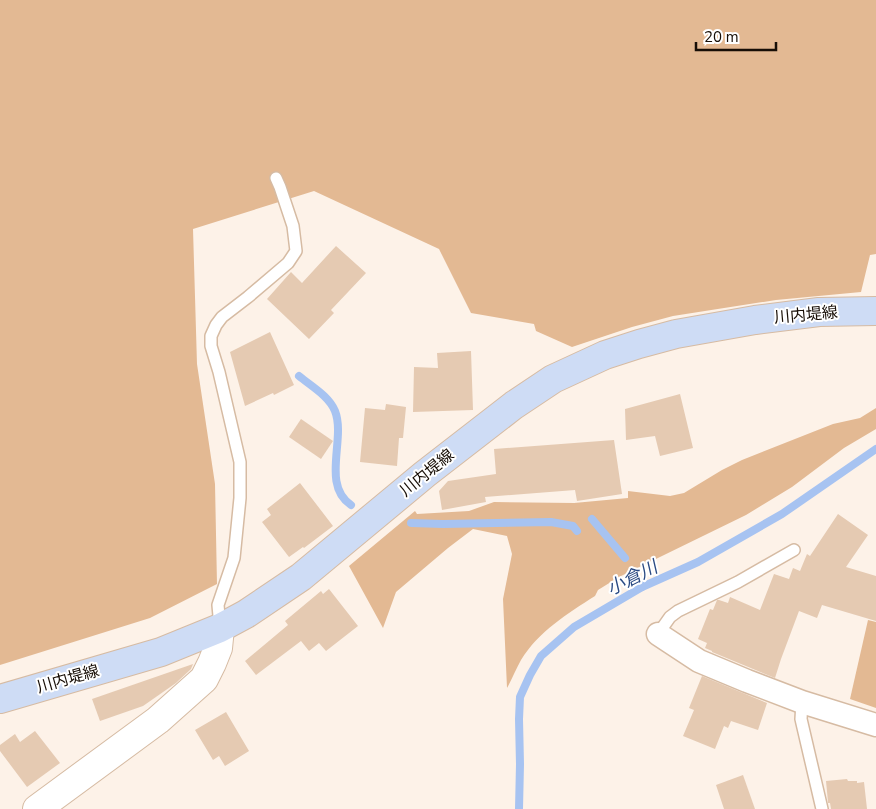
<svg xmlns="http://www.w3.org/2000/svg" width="876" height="809" viewBox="0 0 876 809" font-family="'Nunito Sans','Noto Sans JP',sans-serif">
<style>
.green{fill:#e3b993}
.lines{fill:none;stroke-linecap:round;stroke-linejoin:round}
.stream{stroke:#a7c3f1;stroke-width:8}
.building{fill:#e5cab2}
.service-casing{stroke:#d6bba3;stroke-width:14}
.minor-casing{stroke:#d6bba3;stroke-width:25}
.tertiary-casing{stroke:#d6bba3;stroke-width:30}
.secondary-casing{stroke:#d6bba3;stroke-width:30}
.service{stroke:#fff;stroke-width:11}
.minor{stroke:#fff;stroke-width:22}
.tertiary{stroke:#fff;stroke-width:28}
.secondary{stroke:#cedcf5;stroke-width:28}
.labels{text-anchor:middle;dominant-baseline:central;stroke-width:4;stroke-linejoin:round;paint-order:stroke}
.street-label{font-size:16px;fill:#170e06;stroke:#fff}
.water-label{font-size:18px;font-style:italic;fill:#2a4a83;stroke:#fff}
</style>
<rect width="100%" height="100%" fill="#fdf2e8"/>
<!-- green -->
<g class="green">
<path d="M0 0H876V254L870 255 861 292 776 300 673 316 632 327 572 347 536 331 534 324 471 313 439 249 314 191 193 229 197 364 215 484 217 584 150 618 0 665Z"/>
<path d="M876 408V429L844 448 792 487 746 515 619 577 598 590 595 596C567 614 539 631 521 660 516 669 512 679 507 688L503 599 512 554 507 536 473 529 448 548 396 592 383 628 349 566 415 511 417 514 469 511 494 502 574 503 628 498V491L670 496 684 493 722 470 742 460 833 424 860 418Z"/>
<path d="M868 620 876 622V708L850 699Z"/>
</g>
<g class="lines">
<!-- stream -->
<g class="stream">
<path d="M299 376C311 386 329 396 335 411 346 439 321 485 351 505"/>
<path d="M592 519 625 558"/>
<path d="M411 523 443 524 551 522 573 526 577 531"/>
<path d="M635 577 642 587"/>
<path d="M519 809 520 764 519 719 520 697 530 675 541 656 574 627 642 587 698 562 782 514 876 449"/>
</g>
</g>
<!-- building -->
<g class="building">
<path d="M336 246 366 273 331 310 334 313 309 339 267 299 291 272 302 283Z"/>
<path d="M270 332 294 385 274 395 273 393 245 406 230 352Z"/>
<path d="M471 351 473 410 413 412 414 367 438 368 437 353Z"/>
<path d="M680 394 693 448 660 456 655 436 626 440 625 409Z"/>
<path d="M386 404 406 407 403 438H399L397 466 360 462 365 408 385 410Z"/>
<path d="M301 419 333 441 321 459 289 437Z"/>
<path d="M614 440 622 494 577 501 575 490 485 497 486 502 442 510 439 491 448 481 496 474 494 449Z"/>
<path d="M300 483 333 526 304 548 303 547 289 557 262 522 271 515 267 509Z"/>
<path d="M838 514 868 535 846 567 876 576V621L822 605 817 618 799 611 781 659 775 678 712 652V651L705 648 707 643 698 639 710 609 713 610 717 600H719L728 603 730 597 760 610 774 574 789 579 793 568 800 571 807 554 810 556Z"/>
<path d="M329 589 358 626 326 651 319 643 309 651 301 641 256 675 245 661 288 625 285 621 321 591 323 594Z"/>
<path d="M193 664 191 669 176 683 143 706 100 721 92 699Z"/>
<path d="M702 676 767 703 758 730 731 721 728 728 724 726 715 749 683 736 694 710 689 708Z"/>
<path d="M226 712 249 751 225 766 219 756 213 760 195 730Z"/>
<path d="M35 731 60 763 27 787 0 751V745L15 734 20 742Z"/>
<path d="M743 775 755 809H724L716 785Z"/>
<path d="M847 779 848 781H857V783L864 782 867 809H831L830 803H828V802L826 781Z"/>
</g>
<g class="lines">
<!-- service casing -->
<g class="service-casing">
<g id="service">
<path d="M220 627 218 605 234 558 240 498V462L219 372 211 346V336L216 325 222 317 248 297 288 263 296 251 293 226 280 187 276 178"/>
<path d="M658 634 670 617 678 611 738 582 794 550"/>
<path d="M802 702 801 719 822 809"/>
</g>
</g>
<!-- minor casing -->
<g class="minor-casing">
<path id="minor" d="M658 634 699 661 747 681 802 702 876 725"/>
</g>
<!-- tertiary casing -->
<g class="tertiary-casing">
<path id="tertiary" d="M37 809 158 720 204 679 212 663 218 648 220 628"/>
</g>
<!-- secondary casing -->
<g class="secondary-casing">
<path id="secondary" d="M0 699 161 652 220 628 246 614 301 577 425 474 514 405 553 379 605 355 639 344 676 334 755 320 819 312 876 311"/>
</g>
<!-- service -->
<use href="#service" class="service"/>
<!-- minor -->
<use href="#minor" class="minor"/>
<!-- tertiary -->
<use href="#tertiary" class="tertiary"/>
<!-- secondary -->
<use href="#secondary" class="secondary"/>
</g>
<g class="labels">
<!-- street labels -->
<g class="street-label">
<text transform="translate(806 315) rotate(-5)">川内堤線</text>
<text transform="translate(427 473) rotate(-39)">川内堤線</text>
<text transform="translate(68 679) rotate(-16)">川内堤線</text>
</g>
<!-- water labels -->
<g class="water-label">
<text transform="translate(632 578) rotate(-27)">小倉川</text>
</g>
</g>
<!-- scale -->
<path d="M696 42v8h80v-8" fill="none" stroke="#170e06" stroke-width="2.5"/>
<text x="704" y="42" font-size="15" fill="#170e06" stroke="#ffffff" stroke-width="4" paint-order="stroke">20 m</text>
</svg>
